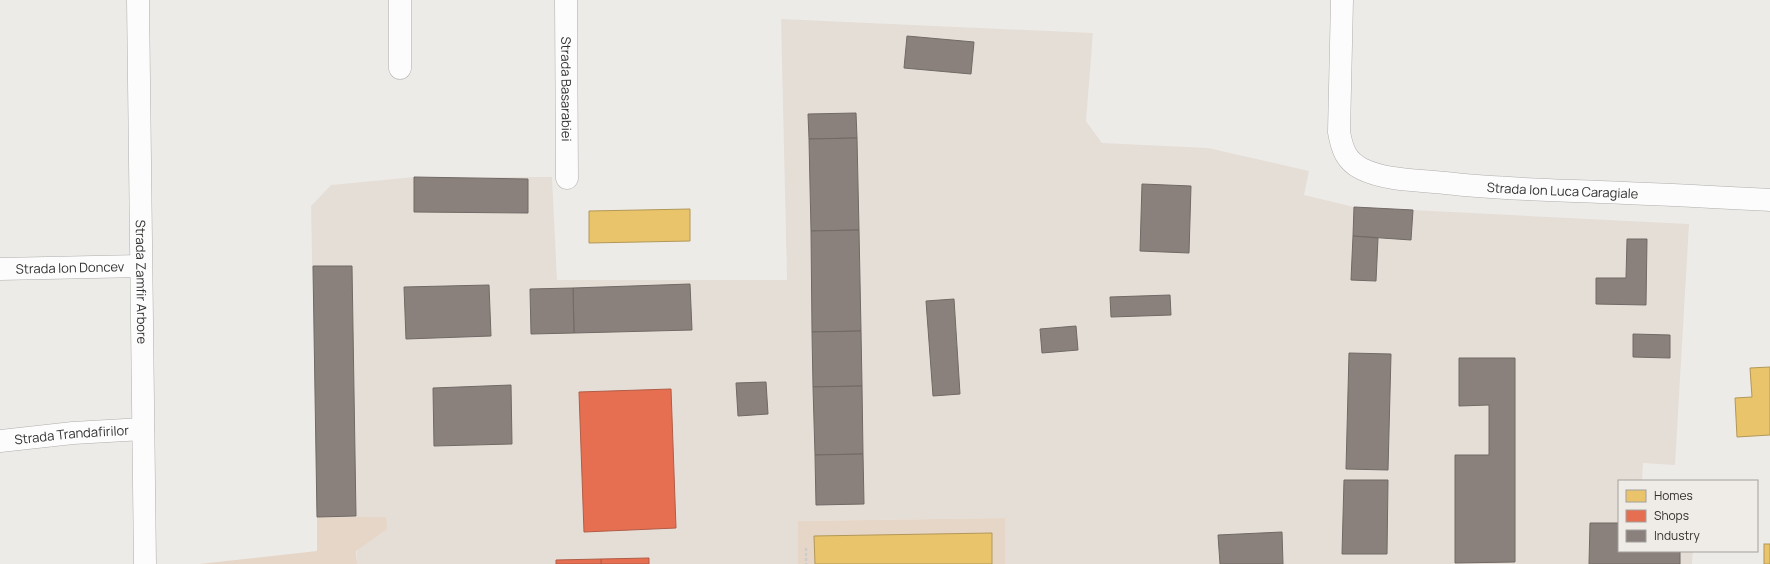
<svg xmlns="http://www.w3.org/2000/svg" width="1770" height="564" viewBox="0 0 1770 564" font-family="Manrope,sans-serif">
<style>
.built{fill:#e5ded7}
.green{fill:#e6d6c7}
.homes{fill:#e9c46a;stroke:#b29858}
.shops{fill:#e76f51;stroke:#b15c46}
.industry{fill:#8a817c;stroke:#706965}
.lines{fill:none;stroke-linecap:round;stroke-linejoin:round}
.street-casing{stroke:#afaeac;stroke-width:23}
.path{stroke:#cdcccc;stroke-width:2.5;stroke-dasharray:3 2;stroke-linecap:butt}
.street{stroke:#fcfcfc;stroke-width:22}
.labels{text-anchor:middle;dominant-baseline:central;stroke-width:4;stroke-linejoin:round;paint-order:stroke}
.street-label{font-size:13px;fill:#32302e;stroke:#efebe6}
</style>
<rect width="100%" height="100%" fill="#edebe8"/>
<!-- built -->
<path class="built" d="M781 19 1093 33 1086 121 1102 143 1208 148 1309 171 1304 195 1354 207 1689 224 1675 465 1643 463 1642 481H1619V551H1693L1692 564H1005L1004 518 798 521V564H357L356 516 317 517 311 206 331 185 414 177H552L557 280H787Z"/>
<!-- green -->
<g class="green">
<path d="M317 517H386L387 529 356 551 357 564H199L317 551Z"/>
<path d="M1005 518V564H798V521Z"/>
</g>
<!-- homes -->
<g class="homes">
<path d="M690 209V241L589 243V211Z"/>
<path d="M1770 367V435L1737 437 1735 398 1752 397 1750 368Z"/>
<path d="M992 533V564H815L814 536Z"/>
<rect x="1764" y="544" width="6" height="20"/>
</g>
<!-- shops -->
<g class="shops">
<path d="M671 389 676 528 584 532 579 392Z"/>
<path d="M649 558V564H601V559Z"/>
<path d="M601 559V564H556V560Z"/>
</g>
<!-- industry -->
<g class="industry">
<path d="M907 36 974 42 971 74 904 68Z"/>
<path d="M856 113 857 138 809 139 808 114Z"/>
<path d="M857 138 859 230 811 231 809 139Z"/>
<path d="M414 177 528 179V213L414 212Z"/>
<path d="M1142 184 1191 186 1189 253 1140 251Z"/>
<path d="M1354 207 1413 210 1411 240 1353 236Z"/>
<path d="M859 230 861 331 812 332 811 231Z"/>
<path d="M1353 236 1378 238 1376 281 1351 280Z"/>
<path d="M1627 239H1647L1646 305 1596 304V278H1626Z"/>
<path d="M313 266H352L356 516 317 517Z"/>
<path d="M690 284 692 330 574 333 573 288Z"/>
<path d="M489 285 491 336 406 339 404 287Z"/>
<path d="M573 288 574 333 531 334 530 289Z"/>
<path d="M1170 295 1171 315 1111 317 1110 297Z"/>
<path d="M954 299 960 394 933 396 926 301Z"/>
<path d="M1076 326 1078 350 1042 353 1040 329Z"/>
<path d="M861 331 862 386 813 387 812 332Z"/>
<path d="M1633 334 1670 335V358L1633 357Z"/>
<path d="M1349 353 1391 354 1388 470 1346 469Z"/>
<path d="M1459 358H1515V562L1455 563V455H1489V405L1459 406Z"/>
<path d="M766 382 768 414 738 416 736 383Z"/>
<path d="M511 385 512 444 434 446 433 388Z"/>
<path d="M862 386 863 454 815 455 813 387Z"/>
<path d="M863 454 864 504 816 505 815 455Z"/>
<path d="M1344 480H1388L1387 554H1342Z"/>
<path d="M1590 523H1619V551H1680V564H1589Z"/>
<path d="M1282 532 1283 564H1220L1218 535Z"/>
</g>
<g class="lines">
<!-- street casing -->
<g class="street-casing">
<g id="street">
<path id="s1" d="M138 0 145 564"/>
<path d="M400 0V68"/>
<path id="s2" d="M566 0 567 178"/>
<path id="s3" d="M1342 0 1339 132C1342 149 1346 161 1362 169 1387 181 1419 180 1445 183 1497 189 1549 190 1600 192 1657 194 1713 197 1770 200"/>
<path id="s4" d="M0 269 140 266"/>
<path id="s5" d="M0 441 73 433 143 429"/>
</g>
</g>
<!-- path -->
<path class="path" d="M806 548V564"/>
<!-- street -->
<use href="#street" class="street"/>
</g>
<g class="labels">
<!-- street labels -->
<g class="street-label">
<text stroke="none"><textPath href="#s2" startOffset="89">Strada Basarabiei</textPath></text>
<text stroke="none"><textPath href="#s3" startOffset="380">Strada Ion Luca Caragiale</textPath></text>
<text stroke="none"><textPath href="#s4" startOffset="70">Strada Ion Doncev</textPath></text>
<text stroke="none"><textPath href="#s1" startOffset="282">Strada Zamfir Arbore</textPath></text>
<text stroke="none"><textPath href="#s5" startOffset="72">Strada Trandafirilor</textPath></text>
</g>
</g>
<!-- legend -->
<rect x="1618" y="480" width="140" height="72" fill="#efebe6" stroke="#a3a09c"/>
<rect x="1626" y="490" width="20" height="12" fill="#e9c46a" stroke="#a3a09c"/>
<text x="1654" y="500" font-size="12" fill="#32302e">Homes</text>
<rect x="1626" y="510" width="20" height="12" fill="#e76f51" stroke="#a3a09c"/>
<text x="1654" y="520" font-size="12" fill="#32302e">Shops</text>
<rect x="1626" y="530" width="20" height="12" fill="#8a817c" stroke="#a3a09c"/>
<text x="1654" y="540" font-size="12" fill="#32302e">Industry</text>
</svg>
